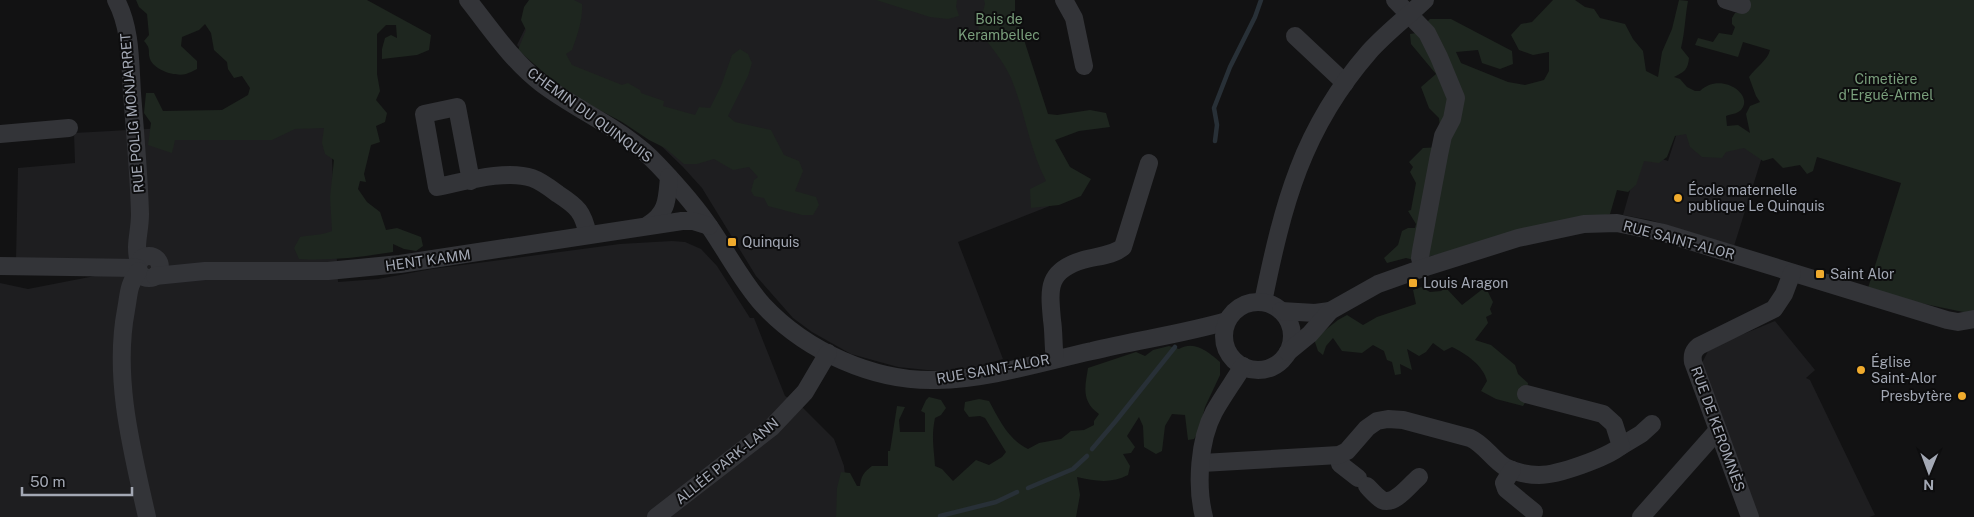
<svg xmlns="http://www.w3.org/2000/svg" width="1974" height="517" viewBox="0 0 1974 517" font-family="'Public Sans',sans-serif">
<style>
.built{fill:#1e1e20}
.green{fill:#1e261f}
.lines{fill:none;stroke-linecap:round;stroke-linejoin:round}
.stream{stroke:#283037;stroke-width:4.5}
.minor{stroke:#333438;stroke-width:18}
.poi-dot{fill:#f0ab2d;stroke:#0d0d0e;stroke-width:2}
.labels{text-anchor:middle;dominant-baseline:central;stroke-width:4;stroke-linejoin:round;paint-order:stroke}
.park-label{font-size:14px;fill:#7a9f7c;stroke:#0d0d0e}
.street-label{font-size:14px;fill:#a3a8b4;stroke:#0d0d0e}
.poi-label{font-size:14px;fill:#a3a8b4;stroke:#0d0d0e;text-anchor:start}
</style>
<rect width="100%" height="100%" fill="#121213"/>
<!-- built -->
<g class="built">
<path d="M539 0H1007L1070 198 958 242 1003 359 975 367 946 372 898 367 851 354 812 332 793 318 756 276 702 188 683 167 650 135 530 58 517 45Z"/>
<path d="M1683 114 1767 141 1734 246 1650 220 1623 215 1641 152 1668 161Z"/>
<path d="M330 119 338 282 378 279 432 269 620 244 672 241 685 242 701 249 717 266 750 318H754L785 396 800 405 834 439 844 466 846 483 843 517H0V283L28 289 105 274 16 260 18 168 75 163 74 133Z"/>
<path d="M1775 321 1815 370 1806 378 1810 380 1875 515 1869 517H1756L1702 363 1708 351 1729 340Z"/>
</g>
<!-- green -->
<g class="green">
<path d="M136 0H367L431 35 429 50 417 55 382 59V49L385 38 391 35 397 38 396 25H386L377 34V74L380 91 376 100 387 113 385 122 376 126 380 142 371 145 364 174 366 182 360 181 358 189 367 202 380 212 386 230 397 228 421 237 423 246 416 251 404 249 393 244V252C361 257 331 261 299 259L294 248 300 237C310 235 324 235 332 231L330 197 334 160 325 154 322 143 324 128 295 129 272 140H175L172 153 148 145 151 123 144 113 146 93H154L163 111 222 110 248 95 250 88 242 76 234 78 228 69 227 62 214 50 211 33 205 24 199 30 182 37 181 46 197 61V69C193 71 189 73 186 74 175 77 154 70 150 59 147 51 152 50 144 41L149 35 147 14 139 7Z"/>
<path d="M529 0H574L582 4C583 20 577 36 572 50L566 54 572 65 622 85 628 83 640 90 641 93 664 101 663 106 695 115 699 107 710 108 721 86 732 55 740 49 748 54 752 63 748 76 728 116 735 122 771 130 784 155 799 161 803 171 795 191 816 197 819 205 813 215H802L768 206 764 198 754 196 751 191 754 180 758 177 749 167 733 170 714 159 697 164H684L665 148 649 140 622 122 566 92 518 50 526 30 521 20 524 7Z"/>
<path d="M876 0H957L956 7 959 16 948 19 930 17Z"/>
<path d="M984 0H1015V12L1048 114 1057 115 1090 110 1106 113 1110 127 1079 131 1055 140 1070 167 1091 179 1081 196 1059 205 1031 208 1030 189 1046 181C1029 148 1025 112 1011 78 1003 60 989 45 978 29L985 4Z"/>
<path d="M1553 0H1575L1585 7 1594 9 1600 18 1625 24 1633 39 1643 51 1646 71 1658 77 1662 52 1672 29 1679 0 1688 1C1685 17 1685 32 1681 48L1689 58C1688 70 1684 72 1674 77L1680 79 1687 87 1695 91H1700C1720 71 1755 94 1741 110 1737 114 1731 114 1726 116L1727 126 1738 125 1750 133 1746 114 1750 106 1760 102 1756 96 1749 77C1755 68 1768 60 1770 50L1743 42 1738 57 1695 45 1698 38 1713 42 1719 33 1732 35 1735 27 1732 24V18L1735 13H1739L1743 0H1974V312L1968 313 1920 303 1868 288 1901 183 1817 157 1813 171 1807 174 1800 165 1783 168 1773 158 1763 161 1744 148 1726 152 1722 158 1702 157 1690 147 1686 134 1675 136 1667 157 1659 163 1644 161 1636 185 1628 192 1617 190 1610 214 1414 260 1406 258 1387 263 1384 258 1398 245 1402 231 1408 228H1415L1416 224 1408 211 1411 210 1416 183 1410 172 1413 167 1409 162 1423 148 1442 147 1439 118 1429 108 1421 87 1436 74 1411 44 1410 34 1416 33 1430 19H1451L1512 51 1513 64 1500 69 1482 63 1478 50 1456 52 1461 63 1508 82 1525 85 1544 80 1549 71V52L1533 55 1519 50 1511 35 1521 24 1532 22Z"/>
<path d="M1421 287 1430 292 1441 291 1446 288 1462 305 1484 288 1487 290 1493 302 1490 309 1492 314 1486 317 1488 323 1475 340 1491 345 1515 365 1518 374 1528 383 1526 401 1523 406 1496 399 1481 391 1487 381C1483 365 1466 354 1452 347L1444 351 1433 343 1426 352 1419 356 1407 349 1412 370 1400 364 1401 374 1395 375 1392 362 1387 360 1384 351 1373 345 1362 353 1342 351 1333 338 1326 346 1323 355 1318 351 1314 339 1338 320 1347 315 1363 325 1377 317 1416 304 1413 290Z"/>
<path d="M1169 346 1179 349C1195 340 1208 352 1220 362V375L1205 407 1199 431 1194 439 1188 440 1185 415 1172 414 1165 426 1162 451 1156 454 1144 447 1143 426 1139 417 1127 436 1135 447 1131 453 1123 454 1130 466 1128 475C1111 484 1095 481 1077 477L1080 495 1076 517H836L837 488 841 472 850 473 857 486H860C861 476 864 472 872 466H888V451H890L897 406 905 407 899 420 900 432H925V413L921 411 926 400 929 397 941 400 946 408 941 415 935 418C931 437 934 448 935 466L942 469 953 481 976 460 989 465 1002 457 1006 452 985 418 980 416 969 417 964 410 965 402 979 399 989 401C1000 421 1008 439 1028 449L1039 443 1061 439 1071 431 1084 430 1094 425V421L1099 414C1081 401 1085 387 1088 368L1136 352 1145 356 1153 350Z"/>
</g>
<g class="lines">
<!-- stream -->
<g class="stream">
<path d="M1215 141 1217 125 1214 108 1230 67 1255 17 1261 0"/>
<path d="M1092 449 1115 422 1175 347"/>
<path d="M1028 488 1073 469 1087 456"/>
<path d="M940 516 996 502 1017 492"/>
</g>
<!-- minor -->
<g class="minor">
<path d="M116 0C131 28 130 62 132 93 135 133 139 174 140 214 140 233 134 244 139 263"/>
<path d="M468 0C491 29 512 61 541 83 579 112 625 129 658 165 677 185 696 206 711 229 728 254 743 283 763 305 806 351 874 382 937 380 989 379 1042 362 1092 351 1137 340 1183 334 1227 321"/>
<path d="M1064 0 1074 18 1084 66"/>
<path d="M1395 0 1427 33 1439 57 1456 98 1452 119 1443 136 1439 155 1421 251 1420 258 1423 268"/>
<path d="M1726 0 1742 5"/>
<path d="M1295 36 1345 83"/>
<path d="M0 134 69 128"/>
<path d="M471 181 457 107 424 114 437 187C463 182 506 169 532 178 541 181 550 188 558 194 578 207 583 212 588 235"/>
<path d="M648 225C668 213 667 198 669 177"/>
<circle cx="149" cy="267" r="11"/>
<path d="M0 266 138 268"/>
<path d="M139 271C128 284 129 294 126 310 113 378 132 450 147 517"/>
<path d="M155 276 205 271H328L400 264 682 221H693L709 226"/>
<path d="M1263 302C1283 204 1302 129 1369 52 1386 33 1407 17 1425 0"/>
<circle cx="1258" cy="336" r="34"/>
<path d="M1281 311 1315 313 1330 311"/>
<path d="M1288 352 1310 334 1330 311 1378 284 1423 268 1518 238 1584 224 1617 223 1664 233 1947 320 1958 322 1974 319"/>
<path d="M1055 359C1053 346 1054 333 1052 320 1049 288 1047 271 1083 260 1096 256 1113 256 1123 247L1149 163"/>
<path d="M1621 446 1641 434 1652 424"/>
<path d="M1339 455 1340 464 1358 478"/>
<path d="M1202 463 1339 455 1347 451 1367 428 1377 421 1388 419 1403 420 1470 438C1484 444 1492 459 1505 467 1515 472 1528 475 1539 475 1558 475 1606 458 1621 446L1614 424 1603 414 1526 394"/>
<path d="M1512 470 1504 483 1506 489 1534 512"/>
<path d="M1367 486C1371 490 1377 497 1382 500 1395 506 1410 484 1419 477"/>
<path d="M656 517 771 428 805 392 828 353"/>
<path d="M1204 517C1196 486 1199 440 1214 412 1223 396 1234 381 1243 366"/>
<path d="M1641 517 1718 430"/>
<path d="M1750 517 1693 362C1692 355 1693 351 1699 346L1774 309 1784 294 1792 273"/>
</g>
</g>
<!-- markers -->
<g class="poi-dot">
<circle cx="1678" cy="198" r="5"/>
<rect x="727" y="237" width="10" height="10" rx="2.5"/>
<rect x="1815" y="269" width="10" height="10" rx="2.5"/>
<rect x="1408" y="278" width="10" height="10" rx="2.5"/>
<circle cx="1861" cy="370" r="5"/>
<circle cx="1962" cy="396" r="5"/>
</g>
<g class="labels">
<!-- park labels -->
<g class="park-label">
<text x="999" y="19">Bois de<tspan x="999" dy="16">Kerambellec</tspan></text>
<text x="1886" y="79">Cimetière<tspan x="1886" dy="16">d'Ergué-Armel</tspan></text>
</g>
<!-- street labels -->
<g class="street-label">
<text transform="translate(132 113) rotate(-95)">RUE POLIG MONJARRET</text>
<text transform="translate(590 115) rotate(36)">CHEMIN DU QUINQUIS</text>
<text transform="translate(1679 240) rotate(15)">RUE SAINT-ALOR</text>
<text transform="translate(428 260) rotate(-8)">HENT KAMM</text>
<text transform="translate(993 369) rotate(-10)">RUE SAINT-ALOR</text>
<text transform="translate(1718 429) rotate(70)">RUE DE KEROMNÈS</text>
<text transform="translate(727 461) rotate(-39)">ALLÉE PARK-LANN</text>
</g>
<!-- poi labels -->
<g class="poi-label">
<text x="1688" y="190">École maternelle<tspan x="1688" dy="16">publique Le Quinquis</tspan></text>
<text x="742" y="242">Quinquis</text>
<text x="1830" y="274">Saint Alor</text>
<text x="1423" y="283">Louis Aragon</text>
<text x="1871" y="362">Église<tspan x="1871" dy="16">Saint-Alor</tspan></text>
<text x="1952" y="396" text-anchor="end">Presbytère</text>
</g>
</g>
<!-- north arrow -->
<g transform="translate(1929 472) rotate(181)" stroke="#0d0d0e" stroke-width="4" paint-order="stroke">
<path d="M0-4L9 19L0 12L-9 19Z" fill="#a3a8b4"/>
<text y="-8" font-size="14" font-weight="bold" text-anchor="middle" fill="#a3a8b4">N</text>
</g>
<!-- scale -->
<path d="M22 487v8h110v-8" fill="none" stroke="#a3a8b4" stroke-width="2.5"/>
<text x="30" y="487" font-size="15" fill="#a3a8b4" stroke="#0d0d0e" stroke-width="4" paint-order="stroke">50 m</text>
</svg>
